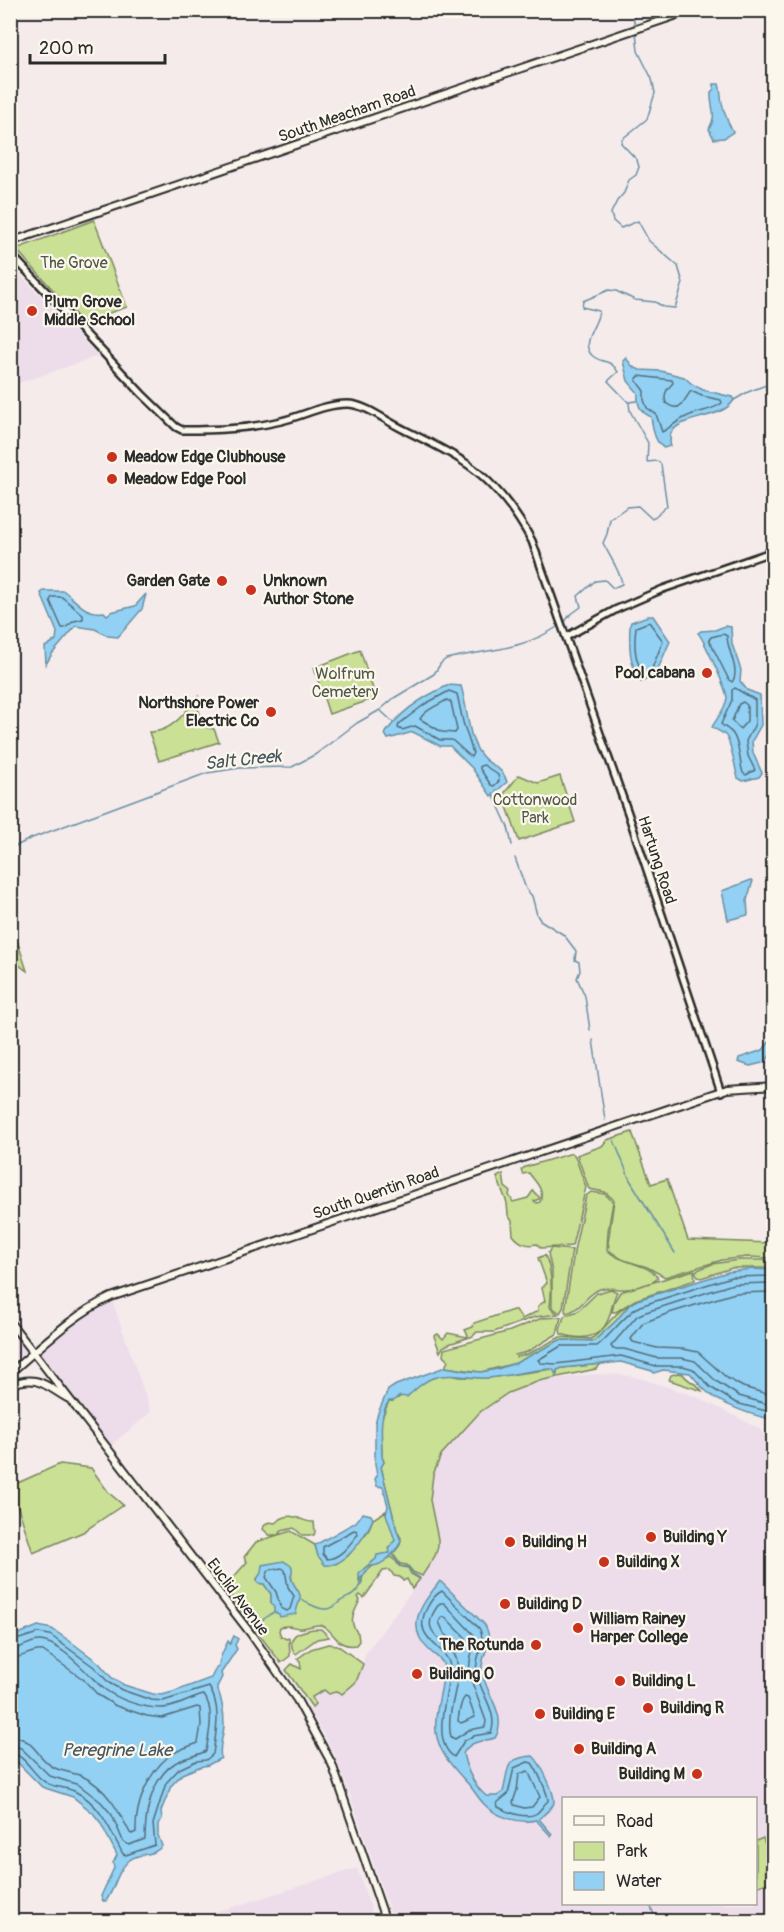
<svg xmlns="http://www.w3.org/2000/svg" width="784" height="1932" viewBox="0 0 784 1932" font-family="Pangolin,sans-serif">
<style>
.built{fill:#edddea;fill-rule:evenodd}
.green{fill:#c9e095;stroke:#7a8660;stroke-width:1.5;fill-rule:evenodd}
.water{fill:#92d1f3;stroke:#698fa3;stroke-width:1.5}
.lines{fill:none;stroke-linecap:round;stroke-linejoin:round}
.shore{stroke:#546d7b;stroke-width:1.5}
.stream{stroke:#698fa3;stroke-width:1.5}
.tertiary-casing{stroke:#2b2b2b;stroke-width:10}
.secondary-casing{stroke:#2b2b2b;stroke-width:10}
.tertiary{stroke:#fbf7ec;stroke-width:5}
.secondary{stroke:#fbf7ec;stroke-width:6}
.poi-dot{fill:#c8321e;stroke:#fbf7ec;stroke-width:2}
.labels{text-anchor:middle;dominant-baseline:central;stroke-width:4.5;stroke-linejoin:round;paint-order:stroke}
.street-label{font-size:16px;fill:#2b2b2b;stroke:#fbf7ec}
.park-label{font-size:16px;fill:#525846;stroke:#fbf7ec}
.poi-label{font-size:16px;font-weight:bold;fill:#2b2b2b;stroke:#fbf7ec;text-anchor:start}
.water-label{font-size:18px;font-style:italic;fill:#45545d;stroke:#fbf7ec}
</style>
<rect width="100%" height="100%" fill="#f5ebeb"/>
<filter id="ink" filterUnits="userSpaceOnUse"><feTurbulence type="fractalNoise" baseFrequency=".0167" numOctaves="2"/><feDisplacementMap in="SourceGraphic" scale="12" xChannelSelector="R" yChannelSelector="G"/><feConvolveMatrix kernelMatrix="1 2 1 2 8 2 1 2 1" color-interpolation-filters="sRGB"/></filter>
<g filter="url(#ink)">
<!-- built -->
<g class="built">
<path d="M10 265H11L98 356 11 386Z"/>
<path d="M111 1297 151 1412 108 1448 34 1353 11 1373 10 1322 34 1352 70 1320Z"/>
<path d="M593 1374 624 1375 639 1378 695 1396 760 1429 773 1441V1921H393L348 1789 333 1751 309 1709 315 1704 312 1698 363 1664 365 1654 428 1569 433 1525 430 1500 433 1475 441 1455 465 1427 480 1412 494 1402 522 1387 539 1381ZM564 1798H756V1904H564Z"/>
<path d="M357 1868 375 1921H194L210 1914Z"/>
</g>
<!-- green -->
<g class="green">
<path d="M94 220 127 307 82 322 16 249Z"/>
<path d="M360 650 376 698 329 714 314 668Z"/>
<path d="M198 697 197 706 200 714 199 720 208 728 214 729 219 742 159 761 149 732C171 733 186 712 198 697Z"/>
<path d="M519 775 538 783 560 776 575 822 519 841 503 795Z"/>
<path d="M11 921 27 971 11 959Z"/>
<path d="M632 1132 651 1184 667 1179 688 1240 773 1243V1258L747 1257 722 1260 665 1277 647 1267 623 1260 610 1251 608 1243 614 1200 605 1192 589 1189 577 1155 602 1146 607 1140Z"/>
<path d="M572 1153 575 1156 586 1187 572 1246 541 1248 537 1244C527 1246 520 1244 513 1235L512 1221 508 1215 507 1203 497 1177 503 1174 505 1187 510 1191 509 1195 513 1202 528 1198 533 1191 539 1197V1199L534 1201 537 1203 540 1202C545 1189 535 1182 529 1173L523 1174 521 1170 525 1167Z"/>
<path d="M591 1192 605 1194 613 1202 608 1231 607 1250C621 1264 649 1263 658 1278 650 1286 630 1290 618 1289 612 1288 606 1287 600 1289 586 1294 582 1310 566 1313L565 1310 575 1246 586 1196Z"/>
<path d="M551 1248 572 1250 563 1308 560 1313 552 1307V1272L548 1253Z"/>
<path d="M545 1255C552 1270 552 1291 550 1307L558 1314 535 1317 494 1332H477L473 1336 449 1344 443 1347 440 1352 434 1336 438 1334 443 1339 448 1333 467 1337 468 1335 465 1330 473 1327 474 1323 513 1310H516L522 1319 538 1311V1306L545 1301 542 1288 547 1283 538 1258Z"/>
<path d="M739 1260H773V1268H732L701 1278 698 1277 695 1271 712 1264Z"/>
<path d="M694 1270 695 1280 635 1300 616 1312H612L614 1302 620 1292Z"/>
<path d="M611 1289 617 1292C612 1301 612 1311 608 1320 600 1340 579 1340 561 1334L560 1330 564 1316 578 1311 597 1293Z"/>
<path d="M630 1304 616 1321 594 1341 560 1340 516 1363 481 1372 445 1367 448 1361 443 1356 444 1349 510 1331 542 1318 561 1317 557 1334 527 1352 515 1355 516 1357 528 1354 560 1337 591 1339C606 1330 613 1312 630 1304Z"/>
<path d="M601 1364 596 1369 539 1381 508 1393 480 1412 441 1455 433 1475 430 1500 438 1539V1547L435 1556 422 1576 413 1572 407 1565 400 1564 393 1554 400 1545 401 1538 397 1531 381 1467 384 1462 382 1457 381 1420 389 1401H393L431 1378 446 1374 460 1377 487 1378 553 1369 557 1374V1370L562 1368Z"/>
<path d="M678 1373 683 1374C688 1382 697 1383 702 1391L669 1380 671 1375Z"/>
<path d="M60 1464 91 1468 109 1493 123 1505 83 1532 33 1553 11 1486Z"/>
<path d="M386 1511 395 1540 390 1553C379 1558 358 1567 359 1581L362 1584C360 1569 379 1563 390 1557L396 1561 399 1566 408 1568 411 1574 420 1579 412 1589 407 1579 403 1581 400 1577 394 1576 390 1570 383 1571 364 1598 360 1595 358 1597 360 1600C355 1611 347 1622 358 1633L359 1641 356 1645C338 1648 336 1635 325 1627 317 1621 307 1630 298 1628 290 1626 288 1625 280 1627L279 1631 281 1636 286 1639 289 1638 290 1656 281 1663 238 1607 221 1580 225 1578 232 1579 247 1562 244 1557 256 1542 278 1535H269L263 1529 264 1526 269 1522 275 1523C293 1508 300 1523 314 1522L315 1532 314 1535H302L294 1528 282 1531 278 1535 291 1531 315 1545 318 1556 336 1564 348 1556 368 1531 373 1519ZM292 1569C288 1588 305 1588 296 1607L271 1603V1594L264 1584 258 1583 257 1579 261 1574Z"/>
<path d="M313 1629H321L329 1637 317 1639 296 1654 294 1653C286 1635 298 1632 313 1629Z"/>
<path d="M328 1644 337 1645 363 1664 356 1682 342 1694 338 1691 329 1694 324 1690 312 1697 315 1704 312 1707 286 1670 292 1664 301 1669 300 1661 297 1659 311 1649Z"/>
<path d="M773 1802V1854C768 1835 761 1820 773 1802Z"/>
<path d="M763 1838 773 1869V1881L756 1887V1841Z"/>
</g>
<!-- water -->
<g class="water">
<path d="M714 84H719L720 88C721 103 725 118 733 132L724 138 714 139 709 129C718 114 710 108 711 92L714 89Z"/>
<path d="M626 358 633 367 640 370 661 371 684 377 692 384 703 390 732 397 734 400C722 420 681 415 671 433 669 437 671 442 670 446L664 448C654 442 653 428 651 417 639 411 637 404 638 393L628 381 623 361Z"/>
<path d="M44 591H64C77 601 85 615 104 612L107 615 111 612 135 606 146 594 142 609 118 637 108 636 95 629 76 626 52 654 46 664 45 647 56 640 57 632 42 596 41 593Z"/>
<path d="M648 616H653L670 641 655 676 641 682C629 664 629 646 630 625L631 622Z"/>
<path d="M725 626 731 627 732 644 741 670 740 681 747 690 760 695 761 725 752 741 753 753 762 773 759 777 743 781 738 778C735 769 731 740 725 735 722 732 716 730 712 727 717 718 726 708 727 698 727 690 703 638 698 633L701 631 715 630Z"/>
<path d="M449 685 461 686C468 708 467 737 481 755 491 768 502 765 507 782L491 796 472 768 450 746H440L413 732 388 739 385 734C400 711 424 696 449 685Z"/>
<path d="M751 880 753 881 747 900 748 915 728 920 722 891Z"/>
<path d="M773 1037V1050L766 1062 750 1066 738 1062 739 1058 763 1050Z"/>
<path d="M753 1269 773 1270V1419C755 1417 720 1404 706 1391 700 1385 695 1379 690 1373L663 1370 654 1373 652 1371 621 1362 562 1368 557 1370 556 1375 553 1369C531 1369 510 1376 488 1378 469 1379 451 1372 433 1378 423 1381 415 1390 407 1397L399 1396 393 1401H389C378 1416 382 1439 382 1457L384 1462 381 1467 397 1531 401 1541C396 1552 383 1567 370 1566L361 1578 362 1584 357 1591 360 1584 359 1573 376 1559 377 1555 390 1553 389 1548 395 1540 386 1514 388 1506 383 1487 377 1486 375 1479 377 1476 375 1464V1423L378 1413 388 1390 396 1385 445 1367 468 1371 481 1372 497 1369 516 1363 560 1340 594 1341 616 1321 630 1304 637 1300 728 1272Z"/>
<path d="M363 1513 371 1515 373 1519C366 1535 345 1568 325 1565L318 1556 315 1545 356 1522Z"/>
<path d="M284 1561C286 1563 291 1565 292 1567 293 1570 291 1574 291 1577 292 1585 298 1588 300 1595 301 1600 296 1608 296 1614L280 1617 279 1614 274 1612V1607L271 1603V1594L264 1584 258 1583 257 1579 261 1573 262 1565Z"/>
<path d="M440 1581 485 1625C495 1644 481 1652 482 1670 484 1693 509 1715 495 1738 483 1742 469 1740 463 1754 467 1771 473 1785 486 1796H497L503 1792C509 1769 503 1758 533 1756 540 1762 558 1797 553 1805 550 1810 543 1815 539 1819L552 1834 551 1836 536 1820C519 1824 496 1817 484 1804 479 1799 475 1792 470 1786 455 1769 439 1755 436 1732 433 1708 446 1686 443 1663 439 1657 434 1655 429 1650 403 1625 424 1602 440 1581Z"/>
<path d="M38 1626 52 1629 71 1642 99 1663 112 1678 124 1685 153 1694 162 1695 173 1692 211 1678 216 1668 219 1667C218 1659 225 1648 228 1641L230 1644 234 1636 238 1639 235 1645 237 1649 221 1673 222 1677 217 1687C222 1700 224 1711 224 1724 224 1736 218 1746 221 1758L208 1765 199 1767 182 1774 171 1786 161 1811 162 1819 158 1824V1835L162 1846C153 1857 142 1852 131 1859 117 1869 115 1889 106 1901H103L101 1896 114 1868 113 1863 117 1855 100 1822 93 1813 73 1797 42 1787 11 1756V1637Z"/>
</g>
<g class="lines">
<!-- shore -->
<g class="shore">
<path d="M639 376 672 380 673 383C667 389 663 394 666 403 681 415 684 399 691 391L702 396 721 400 722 403C712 411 698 411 686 417 677 421 670 428 662 432L656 414 647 408 644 400V391L636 380Z"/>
<path d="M52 597H62L83 615V619L74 621 65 628H62L50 601Z"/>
<path d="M649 622 663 641 651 671 645 674C634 663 634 642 636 627Z"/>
<path d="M723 634 727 636C727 651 741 671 732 682L729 680 709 640 711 637Z"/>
<path d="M735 688 755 700V724L746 741 748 756 755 770 746 775 743 773C739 761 740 744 733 734 730 730 724 727 721 724L732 700V690Z"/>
<path d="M449 691 457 694 463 722 473 753 471 757 452 740H440L415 726 402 730 398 728 399 724 425 704Z"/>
<path d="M447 700 451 702 457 730 455 733 442 732 420 719C425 710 438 705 447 700Z"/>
<path d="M743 702 747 705V721L740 729 732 721 739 704Z"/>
<path d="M480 766 484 765 498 775 499 781 494 786 491 785 480 769Z"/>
<path d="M774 1276 731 1277 640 1306C626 1313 611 1335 597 1346H561L538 1360 541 1363 556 1364 621 1356 656 1366H683L693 1369 710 1387 736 1403 774 1413"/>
<path d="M774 1283 733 1284 643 1313 637 1316 611 1346 613 1349H624L657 1358H682L695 1361 716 1381 739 1396 774 1406"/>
<path d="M774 1292 735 1293 669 1313 643 1323 631 1339 633 1342 657 1348 683 1349 698 1352 727 1378 743 1387 774 1396"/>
<path d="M354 1530 357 1531 358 1534C350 1544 340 1559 327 1559L323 1554V1547Z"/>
<path d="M282 1568 285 1570 288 1587 294 1596 290 1609 287 1611 281 1608 276 1592 266 1577 269 1570Z"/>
<path d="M442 1591 479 1628C488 1644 473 1657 477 1674 480 1693 499 1713 491 1733L473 1736 464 1741 454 1757C429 1739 450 1692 450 1668 450 1646 409 1640 427 1608 430 1602 436 1594 442 1591Z"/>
<path d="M440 1603H444L475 1636 470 1661 469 1674 486 1721 485 1727 469 1730 455 1739 451 1737C445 1712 461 1687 457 1662 453 1637 412 1638 440 1603Z"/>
<path d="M442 1617H445L466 1638 463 1647H460L444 1633 439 1622Z"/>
<path d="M10 1642 38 1633 50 1635 94 1667 109 1683 122 1690 151 1700 163 1701 209 1687C222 1708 216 1731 213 1754L206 1760 196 1761 179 1769 166 1783 153 1824 155 1845 126 1855 123 1854C111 1832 101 1804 76 1792 67 1787 54 1788 45 1782 33 1775 25 1754 10 1753"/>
<path d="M10 1650C21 1649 31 1640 41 1641 62 1643 88 1675 103 1688 117 1699 142 1708 160 1708 175 1709 189 1698 204 1695 215 1710 209 1734 206 1751 197 1756 185 1757 175 1763 151 1778 145 1814 145 1839L129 1845 123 1841 112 1815 101 1802 79 1785 50 1776 21 1748 10 1745"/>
<path d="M10 1659C22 1658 33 1649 43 1651L83 1679 98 1695 116 1706 147 1716 162 1718 197 1707 200 1708 201 1725 198 1743C188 1747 176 1750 168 1757 147 1774 135 1806 136 1832L132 1834 130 1833C119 1811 106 1787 82 1776 74 1773 64 1772 55 1768 38 1761 35 1737 10 1736"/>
<path d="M465 1697 468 1698 475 1717 461 1723 458 1721C459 1713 460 1702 465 1697Z"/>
<path d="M528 1762 532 1763C537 1770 548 1793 548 1801 544 1804 541 1810 537 1813 527 1820 507 1812 498 1807L497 1803 508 1794 514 1768Z"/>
<path d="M528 1771 540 1797 532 1807 524 1808 514 1805 513 1802 517 1790 519 1774Z"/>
</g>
<!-- stream -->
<g class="stream">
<path d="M632 10 635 27"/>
<path d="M734 400 748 392 774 382"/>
<path d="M629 402 637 401"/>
<path d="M564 623 570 615 581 607 578 596 595 581 605 580 613 588 622 584C622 575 608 553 603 543L607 534 610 519 627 507 638 506 652 519 667 506 661 464 657 461 647 462 648 443 630 411 629 403 608 381 618 372C610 358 604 364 594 357 577 344 598 326 599 311L582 307 583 301 609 290 616 291 635 300 655 302 664 307 675 308 683 283 678 266 649 241 638 221 621 228 613 221 611 213 617 201 624 193 629 180 636 175 639 167 637 160 621 143 622 139 647 119 655 93 652 79 638 51 636 32"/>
<path d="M381 711 393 722"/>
<path d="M493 794 508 827 512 845"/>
<path d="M10 849 32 838 207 773 240 768 292 767 316 754 357 723 380 710 394 698 434 674 441 663 446 659C488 649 523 651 560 625"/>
<path d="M515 858 526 889 532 896 537 915 540 920 564 935 576 951 575 960 579 962 580 971 577 978 585 996 590 1030"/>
<path d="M593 1040 605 1120"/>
<path d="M613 1138 630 1180 675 1253"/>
<path d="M391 1555 397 1560 400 1566 409 1567 411 1572 420 1578"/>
<path d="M300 1599C310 1604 322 1613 333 1607 336 1606 338 1602 341 1601 348 1596 352 1598 357 1590"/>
<path d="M255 1625 274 1612"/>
<path d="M650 1904 655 1918"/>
<path d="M656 1920V1922"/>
</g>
<!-- tertiary casing -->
<g class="tertiary-casing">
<g id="tertiary">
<path d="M10 253 142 394 176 427 182 430C216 430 248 429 281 421 303 416 324 404 347 404 364 404 382 418 397 426 418 437 441 447 461 460 492 479 515 510 532 541L628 813 721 1092"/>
<path d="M566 637 617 609 663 589 774 551"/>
</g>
</g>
<!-- secondary casing -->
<g class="secondary-casing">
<g id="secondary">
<path d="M10 242 692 10"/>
<path d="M10 1322 251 1634 297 1700 332 1764 386 1922"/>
<path d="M10 1373C43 1345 72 1315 111 1297L727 1089 774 1086"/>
<path d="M10 1385C37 1374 45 1385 67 1398"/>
</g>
</g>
<!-- tertiary -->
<use href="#tertiary" class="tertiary"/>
<!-- secondary -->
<use href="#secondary" class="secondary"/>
</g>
</g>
<!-- markers -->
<g class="poi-dot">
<circle cx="32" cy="311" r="6"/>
<circle cx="112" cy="457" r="6"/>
<circle cx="112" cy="479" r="6"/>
<circle cx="222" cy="581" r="6"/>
<circle cx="251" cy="590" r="6"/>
<circle cx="707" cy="673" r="6"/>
<circle cx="271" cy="712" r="6"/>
<circle cx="651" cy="1537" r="6"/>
<circle cx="510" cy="1542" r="6"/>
<circle cx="604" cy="1562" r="6"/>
<circle cx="505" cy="1604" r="6"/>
<circle cx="578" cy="1628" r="6"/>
<circle cx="536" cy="1645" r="6"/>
<circle cx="417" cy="1674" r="6"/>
<circle cx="620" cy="1681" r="6"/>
<circle cx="648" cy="1708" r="6"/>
<circle cx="540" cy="1714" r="6"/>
<circle cx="579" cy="1749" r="6"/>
<circle cx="697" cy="1774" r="6"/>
</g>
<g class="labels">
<!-- street labels -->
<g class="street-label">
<text transform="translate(347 114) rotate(-19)">South Meacham Road</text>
<text transform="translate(657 860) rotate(72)">Hartung Road</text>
<text transform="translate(376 1193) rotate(-19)">South Quentin Road</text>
<text transform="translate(238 1597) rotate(53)">Euclid Avenue</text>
</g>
<!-- park labels -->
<g class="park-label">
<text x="74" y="263">The Grove</text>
<text x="345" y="674">Wolfrum<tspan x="345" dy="18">Cemetery</tspan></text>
<text x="535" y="800">Cottonwood<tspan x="535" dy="18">Park</tspan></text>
</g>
<!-- poi labels -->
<g class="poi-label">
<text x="44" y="302">Plum Grove<tspan x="44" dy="18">Middle School</tspan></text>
<text x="124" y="457">Meadow Edge Clubhouse</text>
<text x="124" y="479">Meadow Edge Pool</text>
<text x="210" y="581" text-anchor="end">Garden Gate</text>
<text x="263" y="581">Unknown<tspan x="263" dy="18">Author Stone</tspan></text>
<text x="695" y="673" text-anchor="end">Pool cabana</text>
<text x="259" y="703" text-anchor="end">Northshore Power<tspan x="259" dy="18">Electric Co</tspan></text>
<text x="663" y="1537">Building Y</text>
<text x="522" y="1542">Building H</text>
<text x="616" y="1562">Building X</text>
<text x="517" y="1604">Building D</text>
<text x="590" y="1619">William Rainey<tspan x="590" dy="18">Harper College</tspan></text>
<text x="524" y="1645" text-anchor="end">The Rotunda</text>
<text x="429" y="1674">Building O</text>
<text x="632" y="1681">Building L</text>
<text x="660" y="1708">Building R</text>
<text x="552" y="1714">Building E</text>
<text x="591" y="1749">Building A</text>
<text x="685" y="1774" text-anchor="end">Building M</text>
</g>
<!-- water labels -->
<g class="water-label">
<text transform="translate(243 760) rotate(-6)">Salt Creek</text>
<text x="117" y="1750">Peregrine Lake</text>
</g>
</g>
<!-- margin -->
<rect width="784" height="1932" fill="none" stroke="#fbf7ec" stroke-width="36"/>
<rect x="18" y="18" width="748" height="1896" fill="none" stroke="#2b2b2b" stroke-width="2" filter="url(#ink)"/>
<!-- legend -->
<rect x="562" y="1797" width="195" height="108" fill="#fbf7ec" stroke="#a8a59f" stroke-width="1.5"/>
<rect x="574" y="1816" width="30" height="9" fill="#fbf7ec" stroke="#a8a59f" stroke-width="1.5"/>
<text x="616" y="1827" font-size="18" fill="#2b2b2b">Road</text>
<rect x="574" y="1842" width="30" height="18" fill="#c9e095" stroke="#a8a59f" stroke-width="1.5"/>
<text x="616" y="1857" font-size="18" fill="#2b2b2b">Park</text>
<rect x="574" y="1872" width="30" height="18" fill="#92d1f3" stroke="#a8a59f" stroke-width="1.5"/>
<text x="616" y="1887" font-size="18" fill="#2b2b2b">Water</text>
<!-- scale -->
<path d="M30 54v9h135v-9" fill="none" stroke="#2b2b2b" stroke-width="3"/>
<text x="39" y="54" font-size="18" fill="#2b2b2b" stroke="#fbf7ec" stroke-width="4.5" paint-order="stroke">200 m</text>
</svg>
